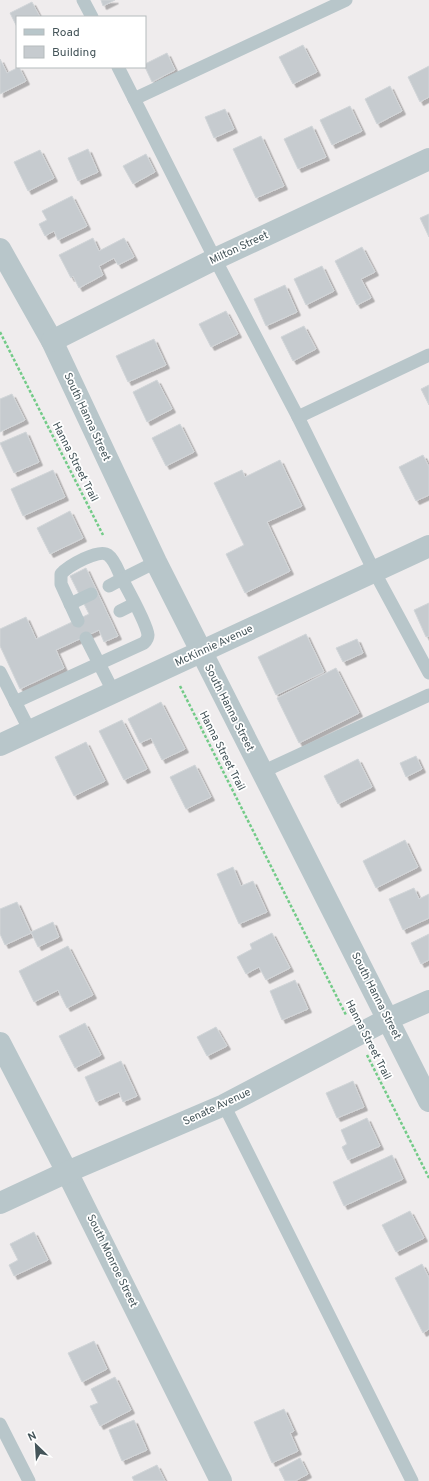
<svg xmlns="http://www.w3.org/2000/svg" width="429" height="1481" viewBox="0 0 429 1481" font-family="Overpass,sans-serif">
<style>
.building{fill:#c6cbcf;stroke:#d1d5d8;filter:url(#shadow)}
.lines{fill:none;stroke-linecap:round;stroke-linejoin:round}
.path{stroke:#73cb88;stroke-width:2.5;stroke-dasharray:3 2;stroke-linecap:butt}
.service{stroke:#b8c6ca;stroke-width:13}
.minor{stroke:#b8c6ca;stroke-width:22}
.tertiary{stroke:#b8c6ca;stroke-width:22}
.labels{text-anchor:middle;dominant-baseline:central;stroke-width:3.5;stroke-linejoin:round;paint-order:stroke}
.street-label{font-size:11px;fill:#45555a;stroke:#fff}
</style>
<defs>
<filter id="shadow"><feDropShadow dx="3.5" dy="3.5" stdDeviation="0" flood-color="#0004"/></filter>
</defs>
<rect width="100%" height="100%" fill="#efeced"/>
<!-- building -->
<g class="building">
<path d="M101 0H115L103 6Z"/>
<path d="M32 2 40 17H17V27L10 13Z"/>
<path d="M303 45 317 72 293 84 279 57Z"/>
<path d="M167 53 175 70 152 82 145 67V64Z"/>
<path d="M0 59 7 73 19 67 26 81 0 94Z"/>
<path d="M429 66V97L420 102 408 77Z"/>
<path d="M390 86 402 111 377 124 365 99Z"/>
<path d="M350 106 362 131 332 145 320 120Z"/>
<path d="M225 109 234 129 214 138 205 117Z"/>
<path d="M312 126 326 157 298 169 284 139Z"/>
<path d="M261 136 284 186 256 198 233 149Z"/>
<path d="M88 149 98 172 78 181 68 158Z"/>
<path d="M40 150 54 178 28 191 14 162Z"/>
<path d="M146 154 155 172 133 184 123 166Z"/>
<path d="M72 196 87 226 58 240 54 231 45 236 39 224 47 220 42 211Z"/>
<path d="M429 214V237L420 218Z"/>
<path d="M93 238 99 251 124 238 134 257 118 265 114 258 99 266 103 275 79 288 73 276 71 278 59 255Z"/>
<path d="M362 247 375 272 361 279 371 298 357 305 335 261Z"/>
<path d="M322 266 334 291 306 305 294 279Z"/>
<path d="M285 285 297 312 266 326 254 299Z"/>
<path d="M226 311 238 334 211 347 199 324Z"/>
<path d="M304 326 316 349 293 361 281 337Z"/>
<path d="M154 339 166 365 128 382 116 356Z"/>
<path d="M157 380 172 409 147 422 133 392Z"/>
<path d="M429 385V405L421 389Z"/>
<path d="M12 394 25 420 0 432V399Z"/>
<path d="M180 424 194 452 166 466 152 438Z"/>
<path d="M26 432 39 462 14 473 0 443Z"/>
<path d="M423 455 429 467V495L416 501 399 467Z"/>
<path d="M280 460 302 506 267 522 290 571 245 593 226 554 244 545 214 483 242 470 245 477Z"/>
<path d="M53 470 65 497 23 516 11 489Z"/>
<path d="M70 511 83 538 50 554 37 528Z"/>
<path d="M86 568 118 636 104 642 99 630 56 650 64 668 20 689 0 646V629L26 617 36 639 89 614 70 576Z"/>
<path d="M429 603V636L426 637 414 610Z"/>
<path d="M306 634 324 672 276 695 258 657Z"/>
<path d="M357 639 363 653 343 662 336 648Z"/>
<path d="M336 668 359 713 299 743 277 698Z"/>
<path d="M161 702 185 749 162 760 151 738 140 743 128 719Z"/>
<path d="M122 720 147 769 124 780 99 731Z"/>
<path d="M86 742 105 781 74 796 55 757Z"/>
<path d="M416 756 422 769 406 777 400 763Z"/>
<path d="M358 759 372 787 338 804 324 776Z"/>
<path d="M195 765 211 797 186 809 170 777Z"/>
<path d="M405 840 418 867 376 888 363 861Z"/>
<path d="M233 867 241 886 253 881 267 912 239 924 217 874Z"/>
<path d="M414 888 419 899 429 894V918L403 930 389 899Z"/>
<path d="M17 902 31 933 5 945 0 934V909Z"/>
<path d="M53 922 59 937 38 947 31 932Z"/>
<path d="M272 933 290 968 266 980 259 967 246 974 237 957 252 949 250 944Z"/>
<path d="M429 934V960L421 964 411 943Z"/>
<path d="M68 946 93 995 67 1008 58 990 34 1002 19 971Z"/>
<path d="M295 980 308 1009 282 1020 270 991Z"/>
<path d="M85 1023 101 1055 75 1068 59 1036Z"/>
<path d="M216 1027 227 1046 207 1056 197 1037Z"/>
<path d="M121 1061 137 1096 123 1102 119 1092 96 1102 85 1077Z"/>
<path d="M353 1081 364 1107 337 1118 326 1093Z"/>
<path d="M367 1118 380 1146 348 1160 342 1147 347 1144 341 1130Z"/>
<path d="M392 1155 403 1179 344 1206 333 1182Z"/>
<path d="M410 1211 424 1238 396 1252 382 1225Z"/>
<path d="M34 1232 48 1260 14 1276 9 1265 18 1260 10 1244Z"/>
<path d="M422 1264 429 1278V1329L423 1333 395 1278Z"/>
<path d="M94 1341 107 1369 82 1382 68 1353Z"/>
<path d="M115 1377 131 1410 100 1426 90 1406 98 1403 91 1389Z"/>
<path d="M284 1409 294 1431 290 1433 298 1451 272 1463 254 1422Z"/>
<path d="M134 1420 147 1450 122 1461 109 1430Z"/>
<path d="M300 1458 308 1474 295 1481H285L279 1469Z"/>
<path d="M157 1465 165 1481H134L132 1477Z"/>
</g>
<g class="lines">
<!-- path -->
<g class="path">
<path d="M0 332 103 535"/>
<path d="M180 686 346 1015"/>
<path d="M367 1055 429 1178"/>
</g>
<!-- service -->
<g class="service">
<path d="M83 0 92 17"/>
<path d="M118 67 215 259 298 417 374 571 429 673"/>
<path d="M134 99 346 0"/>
<path d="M298 417 429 355"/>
<path d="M70 604 91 594"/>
<path d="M120 611 134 604"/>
<path d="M78 621 61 584V574C68 566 99 548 108 555 115 560 118 571 122 579L156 562"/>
<path d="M86 638 114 693"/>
<path d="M0 672 30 731"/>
<path d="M15 702 144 643C146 641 148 638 148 635 147 624 128 590 122 579L109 586"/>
<path d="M262 772 429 695"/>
<path d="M224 1105 412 1481"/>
<path d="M0 1424 29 1481"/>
</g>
<!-- minor -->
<g class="minor">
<path d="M0 249 52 341 156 562 429 1101"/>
<path d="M52 341 215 259 429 159"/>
<path d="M0 1043 67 1172 221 1481"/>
<path d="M0 1203 67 1172 224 1105 388 1019 429 1001"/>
</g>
<!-- tertiary -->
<path class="tertiary" d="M0 745 429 546"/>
</g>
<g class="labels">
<!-- street labels -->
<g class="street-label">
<text transform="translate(239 248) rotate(-25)">Milton Street</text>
<text transform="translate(87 417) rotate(65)">South Hanna Street</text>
<text transform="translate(75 462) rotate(63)">Hanna Street Trail</text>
<text transform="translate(214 646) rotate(-25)">McKinnie Avenue</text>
<text transform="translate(229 708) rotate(63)">South Hanna Street</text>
<text transform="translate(222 751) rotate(63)">Hanna Street Trail</text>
<text transform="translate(376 996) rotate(63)">South Hanna Street</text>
<text transform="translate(368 1040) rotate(63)">Hanna Street Trail</text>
<text transform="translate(217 1107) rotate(-25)">Senate Avenue</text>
<text transform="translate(112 1261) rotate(64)">South Monroe Street</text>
</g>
</g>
<!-- legend -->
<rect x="16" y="16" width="130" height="52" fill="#ffffff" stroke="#b5bbbd"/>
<rect x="24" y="29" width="20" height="6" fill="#b8c6ca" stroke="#b5bbbd"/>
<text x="52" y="36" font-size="12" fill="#45555a">Road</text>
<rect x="24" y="46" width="20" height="12" fill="#c6cbcf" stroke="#b5bbbd"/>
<text x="52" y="56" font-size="12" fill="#45555a">Building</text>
<!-- north arrow -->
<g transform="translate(36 1445) rotate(335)" stroke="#ffffff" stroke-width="3" paint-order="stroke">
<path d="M0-3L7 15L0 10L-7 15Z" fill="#45555a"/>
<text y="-6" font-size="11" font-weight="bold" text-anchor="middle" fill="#45555a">N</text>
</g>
</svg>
